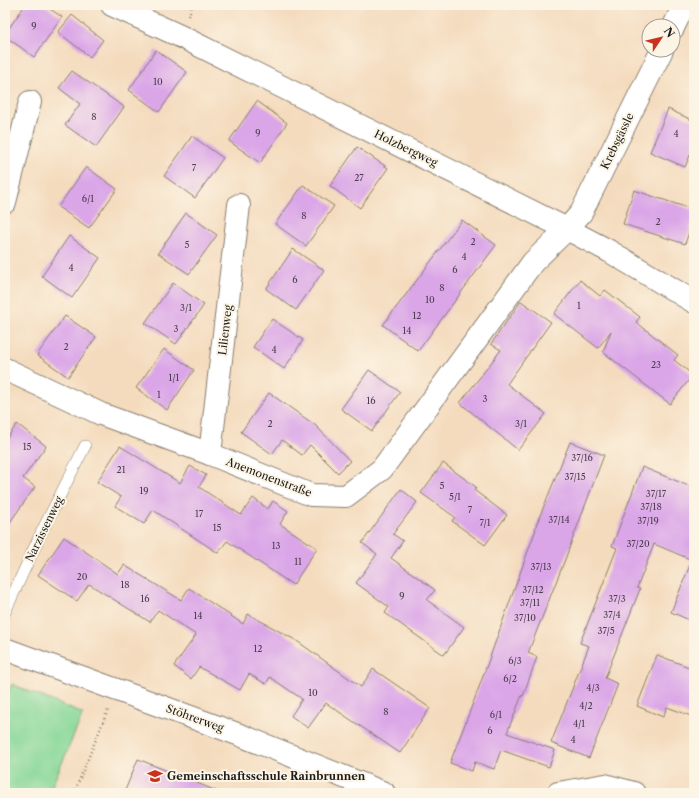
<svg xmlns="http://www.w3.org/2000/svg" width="699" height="798" viewBox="0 0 699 798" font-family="'Libre Caslon Text',serif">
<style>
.park{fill:#86d798;stroke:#517a5a}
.building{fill:#daa6e8}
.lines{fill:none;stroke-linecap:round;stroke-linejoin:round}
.lane-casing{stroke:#887c6d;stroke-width:12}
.street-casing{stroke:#887c6d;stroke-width:24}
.path{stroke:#887c6d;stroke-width:2.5;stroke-dasharray:1 3;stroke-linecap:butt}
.lane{stroke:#fff;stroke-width:11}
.street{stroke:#fff;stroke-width:22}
.labels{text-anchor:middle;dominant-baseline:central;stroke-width:4;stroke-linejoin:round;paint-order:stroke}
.number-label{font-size:9px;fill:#4c3e4f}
.street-label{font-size:11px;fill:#1c1c1c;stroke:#fcf5e5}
.poi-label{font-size:11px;font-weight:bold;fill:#1c1c1c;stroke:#fcf5e5;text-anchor:start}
</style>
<rect width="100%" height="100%" fill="#fcf5e5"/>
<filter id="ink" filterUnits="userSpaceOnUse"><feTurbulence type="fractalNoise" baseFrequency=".025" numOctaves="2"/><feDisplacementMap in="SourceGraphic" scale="8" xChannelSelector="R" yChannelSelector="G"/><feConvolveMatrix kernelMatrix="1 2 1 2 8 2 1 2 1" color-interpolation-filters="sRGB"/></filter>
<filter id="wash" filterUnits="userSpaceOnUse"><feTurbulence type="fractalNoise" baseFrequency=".012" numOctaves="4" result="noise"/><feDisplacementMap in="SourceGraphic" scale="16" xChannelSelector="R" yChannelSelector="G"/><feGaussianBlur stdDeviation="0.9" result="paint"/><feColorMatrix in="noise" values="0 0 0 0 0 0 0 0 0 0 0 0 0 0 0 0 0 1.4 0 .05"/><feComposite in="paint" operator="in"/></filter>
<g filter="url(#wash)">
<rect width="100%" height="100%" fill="#f4dbbe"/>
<!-- park -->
<path class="park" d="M12 684 83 714 49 793H5V700Z"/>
<g id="blocks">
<!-- building -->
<g class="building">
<path d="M25 5H44L62 17 34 57 5 36V34Z"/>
<path d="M72 15 103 40 90 57 58 32Z"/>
<path d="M156 50 187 72 159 112 129 90Z"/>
<path d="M72 71 124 107 96 147 65 125 80 104 59 88Z"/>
<path d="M257 101 287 123 260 163 229 141Z"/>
<path d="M668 109 694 121V146L685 167 650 152Z"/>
<path d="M192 136 223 158 195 198 164 176Z"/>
<path d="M357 147 388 168 360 208 330 186Z"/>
<path d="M86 167 117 189 89 228 58 207Z"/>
<path d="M303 185 334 206 306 246 275 224Z"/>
<path d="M634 190 694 210V217L685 244 623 224Z"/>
<path d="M186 213 217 235 189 274 158 253Z"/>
<path d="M462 220 496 245 418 351 383 325Z"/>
<path d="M69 236 100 258 72 298 42 276Z"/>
<path d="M293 249 324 270 296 310 266 289Z"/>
<path d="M580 280 600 296 605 290 640 317 636 322 678 355 674 360 693 375 670 404 603 352 611 331 598 348 554 314Z"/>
<path d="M173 283 204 305 176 344 145 323Z"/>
<path d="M521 301 551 322 507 384 546 414 518 450 460 403 501 350 491 344Z"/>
<path d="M65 316 96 337 68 377 37 355Z"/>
<path d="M272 319 303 340 284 369 253 347Z"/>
<path d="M164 349 194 370 167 410 136 388Z"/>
<path d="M369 370 400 392 372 431 341 409Z"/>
<path d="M269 393 315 425 350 461 338 473 310 445 302 455 282 440 272 454 241 432Z"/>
<path d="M17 424 46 446 23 478 35 487 5 529V441Z"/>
<path d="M570 442 604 455 564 562 528 653 537 657 523 696 522 695 507 733 555 750 549 767 501 750 494 769 475 762 472 771 450 763 478 690 536 529 535 528Z"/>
<path d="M120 446 180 483 190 466 206 475 199 487 241 515 253 498 268 509 273 501 288 511 280 524 317 548 293 585 227 541 218 553 153 510 144 524 115 506 121 497 97 482Z"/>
<path d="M443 463 476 487 474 490 507 515 485 545 452 521 455 517 421 493Z"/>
<path d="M642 467 694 488V622L671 612 692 560 654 544 637 588 640 589 605 678 618 684 589 758 551 743 589 646 580 643 617 548 612 546Z"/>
<path d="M401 489 417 502 393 534 403 541 391 558 435 590 427 600 464 627 444 655 385 613 389 607 356 583 377 554 362 543Z"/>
<path d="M64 537 118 574 124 565 181 600 189 588 243 624 248 614 297 641 361 687 373 669 430 708 400 753 326 703 308 728 291 716 302 699 270 677 266 684 249 674 240 690 199 667 191 679 174 666 196 635 158 610 150 622 89 584 77 601 38 575Z"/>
<path d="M657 655 694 669V717L667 707 663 717 637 706Z"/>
<path d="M138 759 219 792V793H124Z"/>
</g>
</g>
</g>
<g filter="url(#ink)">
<use href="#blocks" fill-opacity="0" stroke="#887c6d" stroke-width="1"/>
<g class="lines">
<!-- lane casing -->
<g class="lane-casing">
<path id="lane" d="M5 612 42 531 85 446"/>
</g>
<!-- street casing -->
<g class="street-casing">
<g id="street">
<path d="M112 5 182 37 567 229 609 251 694 302"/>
<path d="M673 28 684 5"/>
<path d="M5 202 30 102"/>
<path d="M5 369 101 414 210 454 311 495 346 496 382 469 533 262 567 229 581 213 662 50"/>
<path d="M210 454 239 205"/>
<path d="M5 649 240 735 384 793"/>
<path d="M558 793 605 785 634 793"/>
</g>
</g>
<!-- path -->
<g class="path">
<path d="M189 16 192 5"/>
<path d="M74 793 108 710"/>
</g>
<!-- lane -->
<use href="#lane" class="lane"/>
<!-- street -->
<use href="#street" class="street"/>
</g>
</g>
<!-- icons -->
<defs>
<g id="school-bare" transform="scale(1.2)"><path d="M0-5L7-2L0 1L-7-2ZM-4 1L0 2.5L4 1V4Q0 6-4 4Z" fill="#c8321e" stroke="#fcf5e5" stroke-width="2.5" paint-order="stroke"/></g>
</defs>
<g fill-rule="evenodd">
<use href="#school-bare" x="155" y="776"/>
</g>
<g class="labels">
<!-- number labels -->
<g class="number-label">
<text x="34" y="25">9</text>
<text x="158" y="81">10</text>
<text x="94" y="116">8</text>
<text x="258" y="132">9</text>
<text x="676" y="133">4</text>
<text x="194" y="167">7</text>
<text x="359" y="177">27</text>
<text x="88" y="198">6/1</text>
<text x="304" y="215">8</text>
<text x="658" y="221">2</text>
<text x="473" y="241">2</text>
<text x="187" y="244">5</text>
<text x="464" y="256">4</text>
<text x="71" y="267">4</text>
<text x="455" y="269">6</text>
<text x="295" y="279">6</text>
<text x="442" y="287">8</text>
<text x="430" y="299">10</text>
<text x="579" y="305">1</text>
<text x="186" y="307">3/1</text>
<text x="417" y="315">12</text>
<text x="176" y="328">3</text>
<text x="407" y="330">14</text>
<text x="66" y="346">2</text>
<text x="274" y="349">4</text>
<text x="656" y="364">23</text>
<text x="174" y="377">1/1</text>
<text x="159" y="394">1</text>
<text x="485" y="398">3</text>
<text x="371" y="400">16</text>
<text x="270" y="423">2</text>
<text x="521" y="423">3/1</text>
<text x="27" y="446">15</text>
<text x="582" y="457">37/16</text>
<text x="121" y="469">21</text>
<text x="575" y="476">37/15</text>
<text x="442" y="485">5</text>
<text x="144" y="490">19</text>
<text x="656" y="493">37/17</text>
<text x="455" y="496">5/1</text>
<text x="651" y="506">37/18</text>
<text x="470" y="509">7</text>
<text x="199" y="513">17</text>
<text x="559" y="519">37/14</text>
<text x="648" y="520">37/19</text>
<text x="485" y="522">7/1</text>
<text x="217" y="527">15</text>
<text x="638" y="543">37/20</text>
<text x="276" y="545">13</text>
<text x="298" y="561">11</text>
<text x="541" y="566">37/13</text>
<text x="82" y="576">20</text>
<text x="125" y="584">18</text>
<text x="533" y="589">37/12</text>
<text x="402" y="595">9</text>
<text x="145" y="598">16</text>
<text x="617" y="598">37/3</text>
<text x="530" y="602">37/11</text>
<text x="612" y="614">37/4</text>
<text x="198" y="615">14</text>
<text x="525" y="617">37/10</text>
<text x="606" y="630">37/5</text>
<text x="258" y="648">12</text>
<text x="515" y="660">6/3</text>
<text x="510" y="678">6/2</text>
<text x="593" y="687">4/3</text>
<text x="313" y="692">10</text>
<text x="586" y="705">4/2</text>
<text x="386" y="711">8</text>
<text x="496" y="714">6/1</text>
<text x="579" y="723">4/1</text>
<text x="490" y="730">6</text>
<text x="573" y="739">4</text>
</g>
<!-- street labels -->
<g class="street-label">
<text transform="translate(617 141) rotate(-64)">Krebsgässle</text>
<text transform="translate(406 148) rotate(26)">Holzbergweg</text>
<text transform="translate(225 330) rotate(-83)">Lilienweg</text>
<text transform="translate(269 477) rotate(21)">Anemonenstraße</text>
<text transform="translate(44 529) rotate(-64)">Narzissenweg</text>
<text transform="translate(195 718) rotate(20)">Stöhrerweg</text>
</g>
<!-- poi labels -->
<g class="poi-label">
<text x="167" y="776">Gemeinschaftsschule Rainbrunnen</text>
</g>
</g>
<!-- margin -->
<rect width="699" height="798" fill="none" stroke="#fcf5e5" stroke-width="20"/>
<!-- north arrow -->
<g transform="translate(661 38) rotate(55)"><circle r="19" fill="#fcf5e5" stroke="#a29e95"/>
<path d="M0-3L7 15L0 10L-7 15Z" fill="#c8321e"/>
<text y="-6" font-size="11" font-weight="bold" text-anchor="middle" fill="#1c1c1c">N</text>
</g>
</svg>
